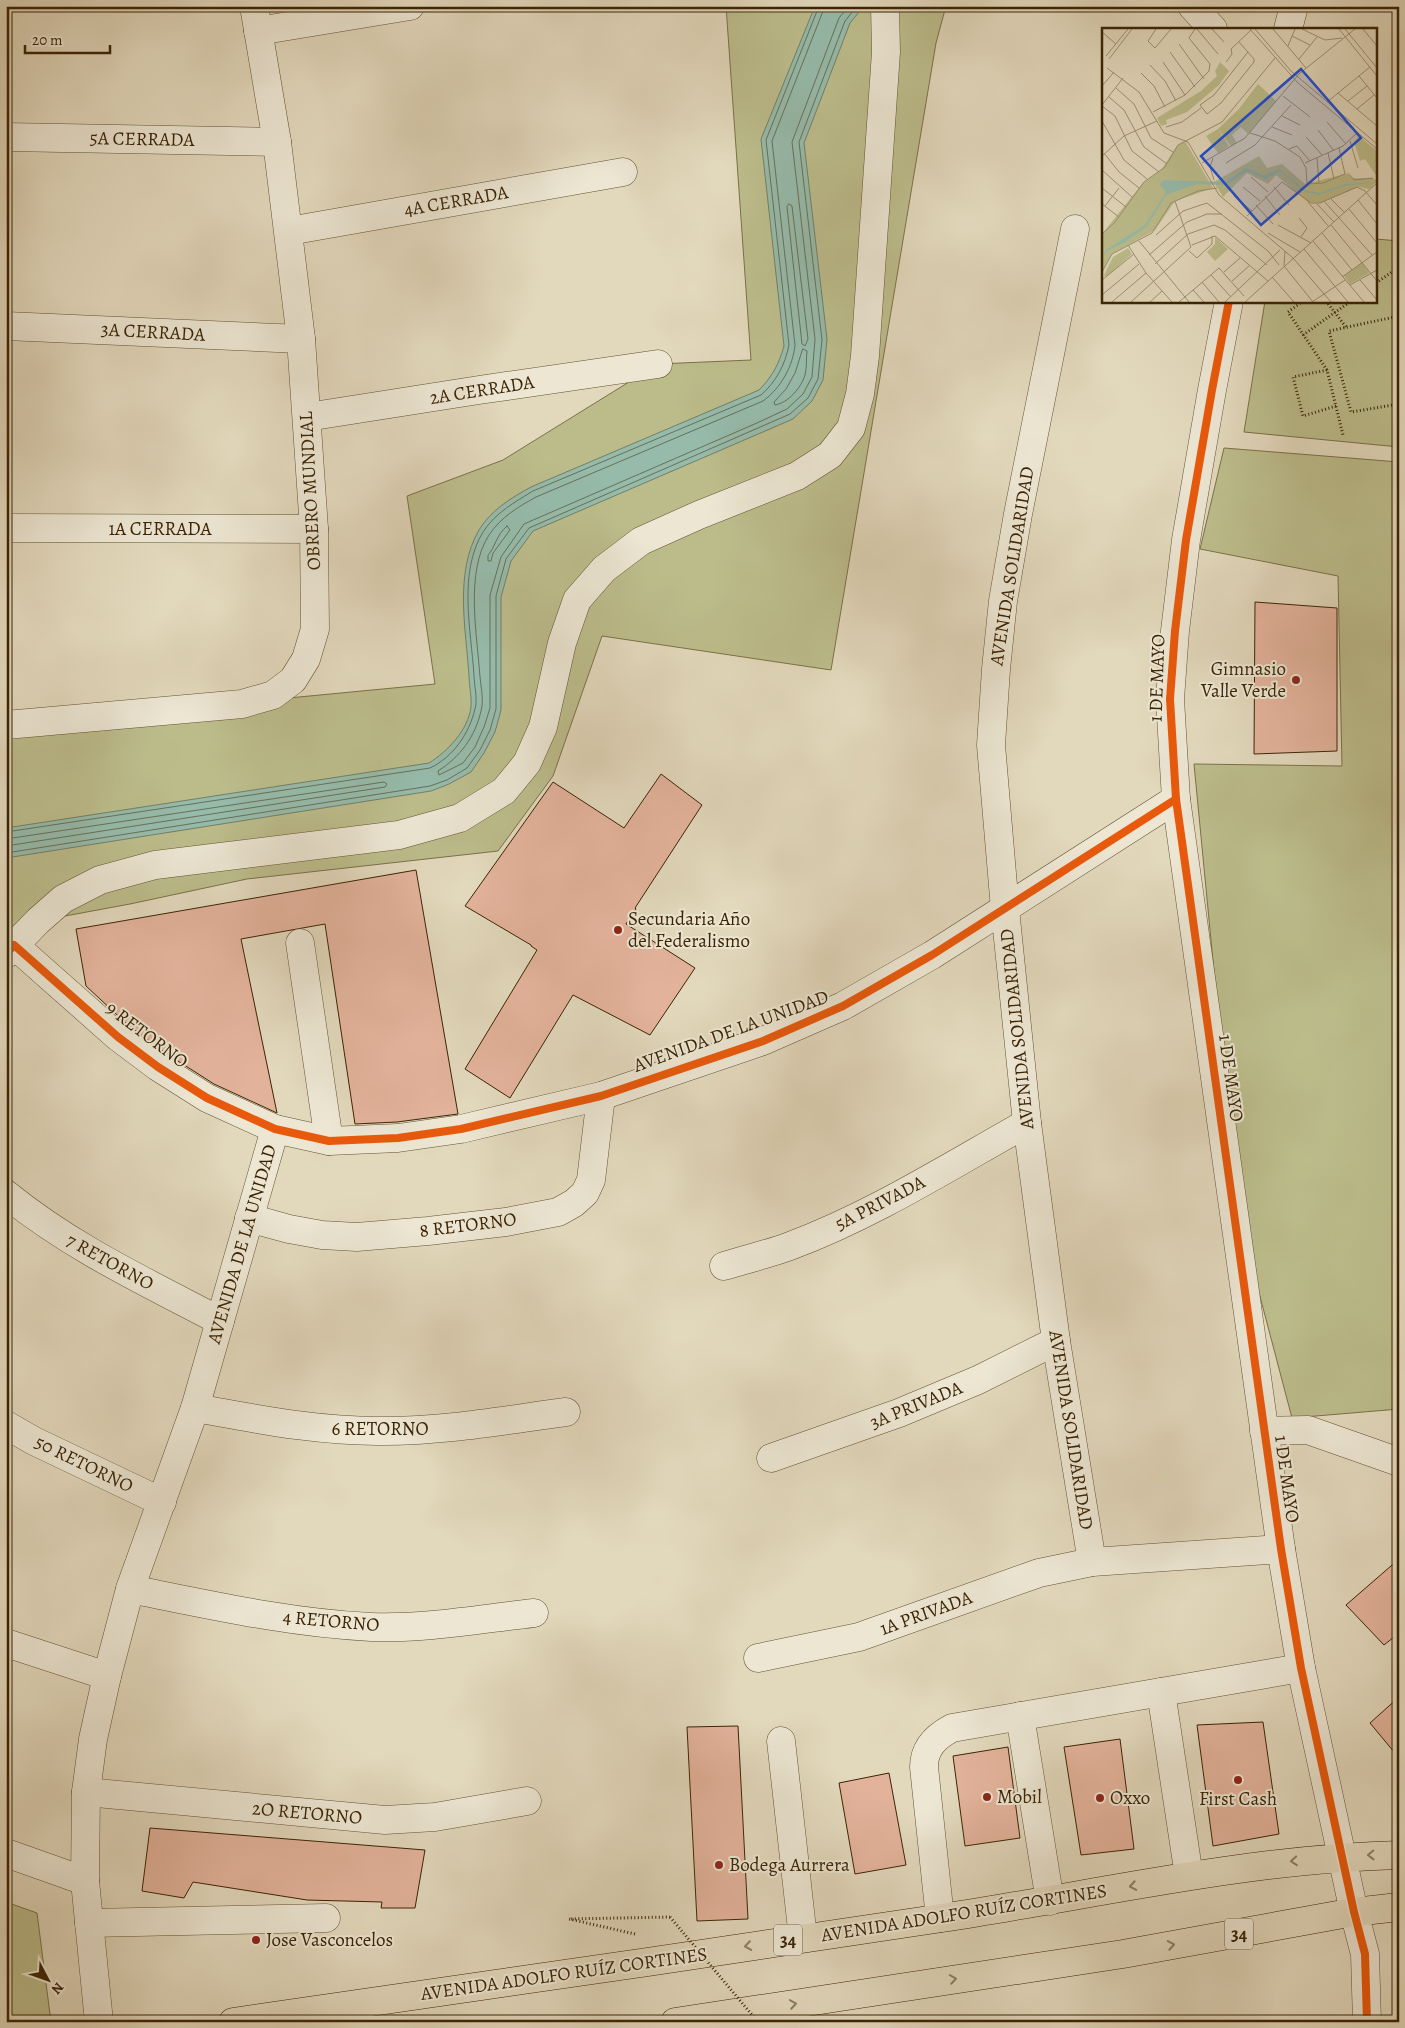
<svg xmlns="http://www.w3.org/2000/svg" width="1405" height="2028" viewBox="0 0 1405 2028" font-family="Alegreya,serif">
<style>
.green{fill:#bcbc8b;stroke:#7c7048}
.water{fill:#96bbab;stroke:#727f68}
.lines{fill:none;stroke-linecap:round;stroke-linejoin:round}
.shore{stroke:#687058;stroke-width:1}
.building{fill:#e3b29b;stroke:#3b2404}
.minor-casing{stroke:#655132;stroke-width:29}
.major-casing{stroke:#3b2404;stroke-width:29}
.path{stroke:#3b2404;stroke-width:3;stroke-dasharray:1 2.5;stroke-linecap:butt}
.minor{stroke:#ece6d3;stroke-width:28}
.major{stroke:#e2d8bc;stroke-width:28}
.path-bridge{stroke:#3b2404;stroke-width:3;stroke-dasharray:1 2.5;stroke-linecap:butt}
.cycleway-casing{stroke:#ece6d3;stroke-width:11}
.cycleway{stroke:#e8590c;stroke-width:8}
.oneway{stroke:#8e7e60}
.poi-dot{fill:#8f2418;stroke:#ece6d3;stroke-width:2}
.labels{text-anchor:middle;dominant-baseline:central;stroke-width:4;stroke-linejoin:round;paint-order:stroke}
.shield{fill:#ece6d3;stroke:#705e42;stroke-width:1}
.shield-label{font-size:18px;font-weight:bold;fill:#3b2404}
.street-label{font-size:19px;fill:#3b2404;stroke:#ece6d3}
.poi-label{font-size:19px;fill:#3b2404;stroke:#ece6d3;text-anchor:start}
.inset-road{fill:none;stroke:#9f9072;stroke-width:1}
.view{fill:#1d4ed8;fill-opacity:0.15;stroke:#1d4ed8;stroke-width:2.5}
.inset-edge{fill:none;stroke:#3b2404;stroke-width:2.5}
</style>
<rect width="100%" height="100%" fill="#e2d8bc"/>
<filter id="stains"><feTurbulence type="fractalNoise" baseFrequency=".004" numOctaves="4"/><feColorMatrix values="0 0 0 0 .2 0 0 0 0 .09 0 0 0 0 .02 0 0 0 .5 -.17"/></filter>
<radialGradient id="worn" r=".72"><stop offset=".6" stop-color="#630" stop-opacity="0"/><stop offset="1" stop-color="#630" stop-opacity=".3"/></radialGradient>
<!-- green -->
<g class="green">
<path d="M726 6H946L936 43 831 670 602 636 553 776 498 851 247 879 130 904 38 921 6 954V725L435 684 407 496 503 460 658 364 751 360Z"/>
<path d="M1376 239 1399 241V447L1244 432 1265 301H1376Z"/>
<path d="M1224 448 1399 462V1409L1292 1418 1237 1209 1194 764 1342 766 1338 576 1200 549Z"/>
<path d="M6 1902 37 1913 51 2022H6Z"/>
</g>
<!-- water -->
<path class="water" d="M815 6H864L850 23 804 143 827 339 823 380 812 401 793 419 533 531 511 561 501 597V710L495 732 484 753 471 772 449 784 431 791 6 858V828L429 763C448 751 468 730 471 707 472 697 469 686 469 676 466 629 454 573 479 530 491 510 511 498 531 487L759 390C772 377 779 364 784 346L761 139Z"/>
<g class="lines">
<!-- shore -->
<g class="shore">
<path d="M825 6 772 141 795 345C793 366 781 388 763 401L536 497C518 507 501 517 489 535 465 572 477 634 480 677 481 687 484 701 481 711 475 737 460 757 438 771L439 775 463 763 475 747 484 727 490 708V595L501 557 524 524 757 423 787 409 803 394 812 377 815 339 792 142 839 18 849 6"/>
<path d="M789 204 792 206 808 339 805 346 802 344 787 207Z"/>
<path d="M803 349 807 351C806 359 807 368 805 375 801 388 788 403 775 405L774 402 786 389 795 373Z"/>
<path d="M507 526 510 530 493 553 491 561H488V555C495 548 496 535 507 526Z"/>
<path d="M6 832 430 768C453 757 469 734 475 709 478 699 474 685 474 675 471 630 458 573 483 532 495 513 515 502 533 491L761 395C776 382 785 365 789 345L766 140 819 6"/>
<path d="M6 839 384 782 387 784 385 787 6 846"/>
<path d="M6 853 430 786 447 780 467 768 480 750 490 730 496 709V596L506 559 529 528 790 414 808 398 818 379 822 340 799 142 845 21 857 6"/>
</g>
</g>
<!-- building -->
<g class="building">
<path d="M1255 602 1337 608V751L1254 754Z"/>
<path d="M661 774 702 805 635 908 636 909 626 924 695 968 650 1035 573 995 510 1098 465 1069 537 950 531 946V945L465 906 553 782 624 828Z"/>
<path d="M416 870 458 1114 397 1122 355 1124 325 924 241 939 277 1113 214 1084 167 1054 128 1025 86 986 76 929Z"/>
<path d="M1399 1559V1633L1384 1645 1346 1605Z"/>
<path d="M1399 1697V1758L1370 1723Z"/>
<path d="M1263 1722 1279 1834 1213 1846 1197 1725Z"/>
<path d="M738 1726 748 1919 697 1921 687 1727Z"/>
<path d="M1120 1739 1134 1849 1081 1855 1064 1747Z"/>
<path d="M1008 1747 1020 1838 965 1846 953 1756Z"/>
<path d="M889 1773 906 1865 855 1874 839 1783Z"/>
<path d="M150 1828 425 1850 415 1908H381L382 1902 307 1900 193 1882 184 1898 142 1891Z"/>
</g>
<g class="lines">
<!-- minor casing -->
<g class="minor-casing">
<g id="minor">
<path d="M1192 6 1213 29"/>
<path d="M1288 29 1294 6"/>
<path d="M258 31 410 6"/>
<path d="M6 137 277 142"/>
<path d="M1075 229 1018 514 1003 601 996 669 991 745 1005 909 1027 1123 1056 1341 1092 1562"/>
<path d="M289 231 623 172"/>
<path d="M1229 301 1212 390 1186 540 1175 631 1170 699 1176 799 1281 1549 1301 1668 1354 1912 1365 1954 1367 2022"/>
<path d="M6 326 301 339"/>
<path d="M307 417 479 390 658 364"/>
<path d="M6 528 314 529"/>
<path d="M6 725 242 704 273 695 293 680 306 659 315 629 314 529 301 339 277 142 254 6"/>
<path d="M300 943 329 1141"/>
<path d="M14 945 118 1037 158 1067 207 1098 275 1129 329 1141 398 1138 461 1129 601 1096 763 1041 843 1006 932 955 1176 799"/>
<path d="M6 954 38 921 63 899 100 880 155 865 399 835 460 818 504 791 527 763 543 727 562 643 577 600 604 569 641 541 699 515 797 476 830 455 851 428 860 394 865 356 886 52 885 6"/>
<path d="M6 1194C71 1247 146 1282 220 1321"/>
<path d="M249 1218 289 1229 322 1235 357 1237 428 1231 506 1222 558 1212 574 1203 585 1193 591 1180 601 1096"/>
<path d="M724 1266C746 1259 769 1254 790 1246 873 1215 950 1166 1027 1123"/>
<path d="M195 1408C257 1419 320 1432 384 1431 445 1431 505 1420 566 1412"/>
<path d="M6 1425 34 1441 162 1502"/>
<path d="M1264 1431 1308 1430 1399 1462"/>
<path d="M771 1458 899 1413 978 1380 1056 1341"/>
<path d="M130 1589C210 1605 290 1623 371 1627 426 1629 480 1619 534 1613"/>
<path d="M6 1643 107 1676"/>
<path d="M758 1658 859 1637 1039 1573 1092 1562 1281 1549"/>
<path d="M1161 1692 1189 1876"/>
<path d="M1020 1716 1050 1901"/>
<path d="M781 1741 803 1938"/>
<path d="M86 1792 385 1820 435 1817 527 1801"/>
<path d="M6 1853 85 1881"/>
<path d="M940 1918 924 1767C924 1748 935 1737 952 1728L1301 1668"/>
<path d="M89 1923 326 1918"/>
<path d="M99 2022 85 1881 86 1792 93 1739 107 1676 130 1589 195 1408 275 1129"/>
</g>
</g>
<!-- major casing -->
<g class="major-casing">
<g id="major">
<path d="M233 2022C469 1988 706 1954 942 1918 1094 1895 1245 1859 1399 1855"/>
<path d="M675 2022 1123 1954 1354 1912 1399 1907"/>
</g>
</g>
<!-- path -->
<g class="path">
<path d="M1376 283 1399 267"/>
<path d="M1303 301 1288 312 1327 370 1343 435"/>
<path d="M1326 301 1346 327"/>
<path d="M1399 316 1329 331 1351 412 1399 404"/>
<path d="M1303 335 1351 301"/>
<path d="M1327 370 1293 377 1303 416 1336 406"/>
<path d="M635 1934 569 1919 670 1917"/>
</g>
<!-- minor -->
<use href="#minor" class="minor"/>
<!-- major -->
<use href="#major" class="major"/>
<!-- path-bridge -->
<path class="path-bridge" d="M670 1917 758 2022"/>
<!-- cycleway casing -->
<g class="cycleway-casing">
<g id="cycleway">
<path d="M1229 301 1212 390 1186 540 1175 631 1170 699 1176 799 1281 1549 1301 1668 1354 1912 1365 1954 1367 2022"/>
<path d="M6 954 14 945 118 1037 158 1067 207 1098 275 1129 329 1141 398 1138 461 1129 601 1096 763 1041 843 1006 932 955 1176 799"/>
</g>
</g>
<!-- cycleway -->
<use href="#cycleway" class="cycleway"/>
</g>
<!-- one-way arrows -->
<defs><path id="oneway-chevron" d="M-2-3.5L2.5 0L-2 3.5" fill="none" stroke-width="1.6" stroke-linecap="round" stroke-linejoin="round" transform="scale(1.25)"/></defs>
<g class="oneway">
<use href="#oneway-chevron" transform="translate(1371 1855) rotate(179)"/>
<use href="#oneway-chevron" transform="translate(1294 1861) rotate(175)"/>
<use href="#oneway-chevron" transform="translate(1133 1886) rotate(170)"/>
<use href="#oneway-chevron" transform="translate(1171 1945) rotate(-10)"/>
<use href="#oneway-chevron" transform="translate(748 1946) rotate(172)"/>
<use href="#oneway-chevron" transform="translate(953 1979) rotate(-9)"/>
<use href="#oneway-chevron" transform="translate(793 2004) rotate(-9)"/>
</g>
<!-- markers -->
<g class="poi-dot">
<circle cx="1296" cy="680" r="5"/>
<circle cx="618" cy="930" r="5"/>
<circle cx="1238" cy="1780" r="5"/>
<circle cx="987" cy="1797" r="5"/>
<circle cx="1100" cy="1798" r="5"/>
<circle cx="719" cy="1865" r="5"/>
<circle cx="256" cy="1940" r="5"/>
</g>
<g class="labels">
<!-- shield labels -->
<g class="shield">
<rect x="1225" y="1918.5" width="28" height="31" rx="4"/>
<rect x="774" y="1924.5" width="28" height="31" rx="4"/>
</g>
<g class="shield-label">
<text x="1239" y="1934">34</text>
<text x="788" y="1940">34</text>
</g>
<!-- street labels -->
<g class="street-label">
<text transform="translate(142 139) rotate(1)">5A CERRADA</text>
<text transform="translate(456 201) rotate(-10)">4A CERRADA</text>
<text transform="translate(153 332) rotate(3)">3A CERRADA</text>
<text transform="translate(482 390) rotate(-9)">2A CERRADA</text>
<text transform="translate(310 491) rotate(-93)">OBRERO MUNDIAL</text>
<text x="160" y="529">1A CERRADA</text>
<text transform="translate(1012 566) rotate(-81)">AVENIDA SOLIDARIDAD</text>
<text transform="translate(1157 678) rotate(-88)">1 DE MAYO</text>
<text transform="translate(1017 1029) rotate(-96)">AVENIDA SOLIDARIDAD</text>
<text transform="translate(731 1031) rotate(-20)">AVENIDA DE LA UNIDAD</text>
<text transform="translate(147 1035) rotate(37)">9 RETORNO</text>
<text transform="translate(1231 1078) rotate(82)">1 DE MAYO</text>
<text transform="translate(880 1203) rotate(-27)">5A PRIVADA</text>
<text transform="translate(468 1225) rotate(-7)">8 RETORNO</text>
<text transform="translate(242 1244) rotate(-74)">AVENIDA DE LA UNIDAD</text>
<text transform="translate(110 1262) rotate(29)">7 RETORNO</text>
<text transform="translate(916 1405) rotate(-22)">3A PRIVADA</text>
<text x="380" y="1429">6 RETORNO</text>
<text transform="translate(1071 1430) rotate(81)">AVENIDA SOLIDARIDAD</text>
<text transform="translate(84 1464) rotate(26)">50 RETORNO</text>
<text transform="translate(1287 1479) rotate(82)">1 DE MAYO</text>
<text transform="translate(926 1613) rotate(-20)">1A PRIVADA</text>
<text transform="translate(331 1621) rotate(5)">4 RETORNO</text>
<text transform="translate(307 1813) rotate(5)">2O RETORNO</text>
<text transform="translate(964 1913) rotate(-9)">AVENIDA ADOLFO RUÍZ CORTINES</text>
<text transform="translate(564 1974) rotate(-8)">AVENIDA ADOLFO RUÍZ CORTINES</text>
</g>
<!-- poi labels -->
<g class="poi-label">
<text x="1286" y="669" text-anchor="end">Gimnasio<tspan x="1286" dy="22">Valle Verde</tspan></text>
<text x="628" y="919">Secundaria Año<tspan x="628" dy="22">del Federalismo</tspan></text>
<text x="997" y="1797">Mobil</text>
<text x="1110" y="1798">Oxxo</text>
<text x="1238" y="1799" text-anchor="middle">First Cash</text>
<text x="729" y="1865">Bodega Aurrera</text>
<text x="266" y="1940">Jose Vasconcelos</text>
</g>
</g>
<!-- overview -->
<g transform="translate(1102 28)">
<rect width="275" height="275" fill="#e2d8bc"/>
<path d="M118 34 127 43 117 57 85 84 64 92 65 96 59 98 55 90 99 63 115 48 113 43ZM156 56 174 73 146 106 139 99 130 107 135 115 129 118 116 101 136 82ZM116 101 127 118 116 125 104 108ZM257 108 275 123V149L263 131 258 133 252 114ZM83 113 111 160 73 173 53 202 10 226 0 244V206L40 156 60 141 74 119ZM157 128 165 140 180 136 203 156 247 145 250 150H271L275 153 268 161 257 159 218 175 206 174 174 147 166 156 145 145 121 169 112 154ZM113 209 126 221 113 233 105 224 113 216ZM26 220 30 226 4 249 2 247 11 229ZM260 235 267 245 248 256 242 248Z" fill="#bcbc8b"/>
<path d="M144 140 162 148 177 141 203 162 218 165 243 156 275 154 243 158 217 167 203 164 178 143 164 151 145 143 124 157 95 156 64 167 45 198 23 214 5 223 0 230 4 222 43 197 64 164 58 157 61 152 124 154Z" fill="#96bbab"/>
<path class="inset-road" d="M54 1 46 13 53 20 69 1M95 1 116 26M110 1 122 14M148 1 196 55 275 121M153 1 189 43 275 116M171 1 204 40M200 1 223 12 240 10M237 1 275 48M243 1 275 40M261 1 275 18M0 4 14 16M190 8 208 17M137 14 152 31V34L119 75 105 86 98 77 112 67 146 24M77 16 102 51M186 18 193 1M68 24 93 59M4 28 26 1M7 31 30 1M197 31 215 9M61 34 83 67M124 34 130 26 129 21 149 2M48 37 63 53 74 73M5 40 37 64 62 105 86 114 117 167 191 230 229 274M39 45 52 58 63 79M257 48 275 70M0 58 12 44M14 60 32 76 49 110 71 124M236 65 275 98M181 68 208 89M7 69 22 82 42 119 65 136M246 73 265 58M225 74 268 39M0 77 21 50M0 78 13 88 30 123 57 144M255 81 272 67M51 84 83 67 107 43 108 36 87 10 93 1M180 88 198 97M0 93 22 132 45 151M225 94 244 116M64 99 80 94 99 80M170 99 190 107M216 102 232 123M148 105 173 113 198 129 204 140 205 156 221 155 243 146 237 120M204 109 220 127M248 113 256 140M187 121 195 118 208 133M2 125 17 144 37 160M226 125 232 151M0 128 22 108 55 93M111 130 108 139 112 152M215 130 217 155M100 135 143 110 197 46 253 1M124 135 153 117 189 77M203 135 241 118 255 105M0 142 30 169M248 147 252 152 271 150M149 149 166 164M141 159 158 173M172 159 187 177M0 160 24 179M132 168 150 183M163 168 178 187M228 170 243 185M256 172 275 196M222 173 270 227M206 174 227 199M0 176 17 189M215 176 232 194M154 177 171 196M3 178 17 160M247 181 275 215M145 188 180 154 209 175H218L255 159 263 163 275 177M197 190 205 200 199 209M176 197 209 215M229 197 275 253M166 205 198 224M220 205 250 242M0 206 13 194 42 154 63 139 76 117 120 94 173 30M54 207 81 183 105 175 166 223 177 237M37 213 87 274M211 213 262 274M26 217 44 245 70 274M90 217 113 208 166 253M202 221 246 274M87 223 95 230 110 216V208M183 223 182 238 211 274M47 227 85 194 105 186H120M53 236 86 206 112 197 123 202 165 237M0 244 10 226 50 205 69 175 96 163 115 160M122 244 138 230M109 247 129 269M170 249 192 274M240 249 275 224M0 252 32 226M258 252 275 272M130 253 147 238M100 254 117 274M248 257 275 242M91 262 102 274M0 267 37 236M10 274 44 245M29 274 89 219 73 173M48 274 60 263M77 274 117 240 142 268M123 274 178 222M143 274 275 155M210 274 243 252"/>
<path class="view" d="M199 41 259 110 159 197 99 128Z"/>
<rect width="275" height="275" class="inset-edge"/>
</g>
<!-- margin -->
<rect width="1405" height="2028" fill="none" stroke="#e2d8bc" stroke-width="25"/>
<rect x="8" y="8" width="1390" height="2013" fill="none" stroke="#3b2404" stroke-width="2.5"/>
<rect x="12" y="12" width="1380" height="2003" fill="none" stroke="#3b2404"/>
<!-- north arrow -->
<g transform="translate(48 1980) rotate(131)" stroke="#ece6d3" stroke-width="4" paint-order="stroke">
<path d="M0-4L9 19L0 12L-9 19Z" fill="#3b2404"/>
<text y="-8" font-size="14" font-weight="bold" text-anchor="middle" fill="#3b2404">N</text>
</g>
<!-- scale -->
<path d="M25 45v8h85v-8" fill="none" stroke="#3b2404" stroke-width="2.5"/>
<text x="32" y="45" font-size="15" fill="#3b2404" stroke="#ece6d3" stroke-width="4" paint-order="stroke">20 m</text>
<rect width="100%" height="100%" filter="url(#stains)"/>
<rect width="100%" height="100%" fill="url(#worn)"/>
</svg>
